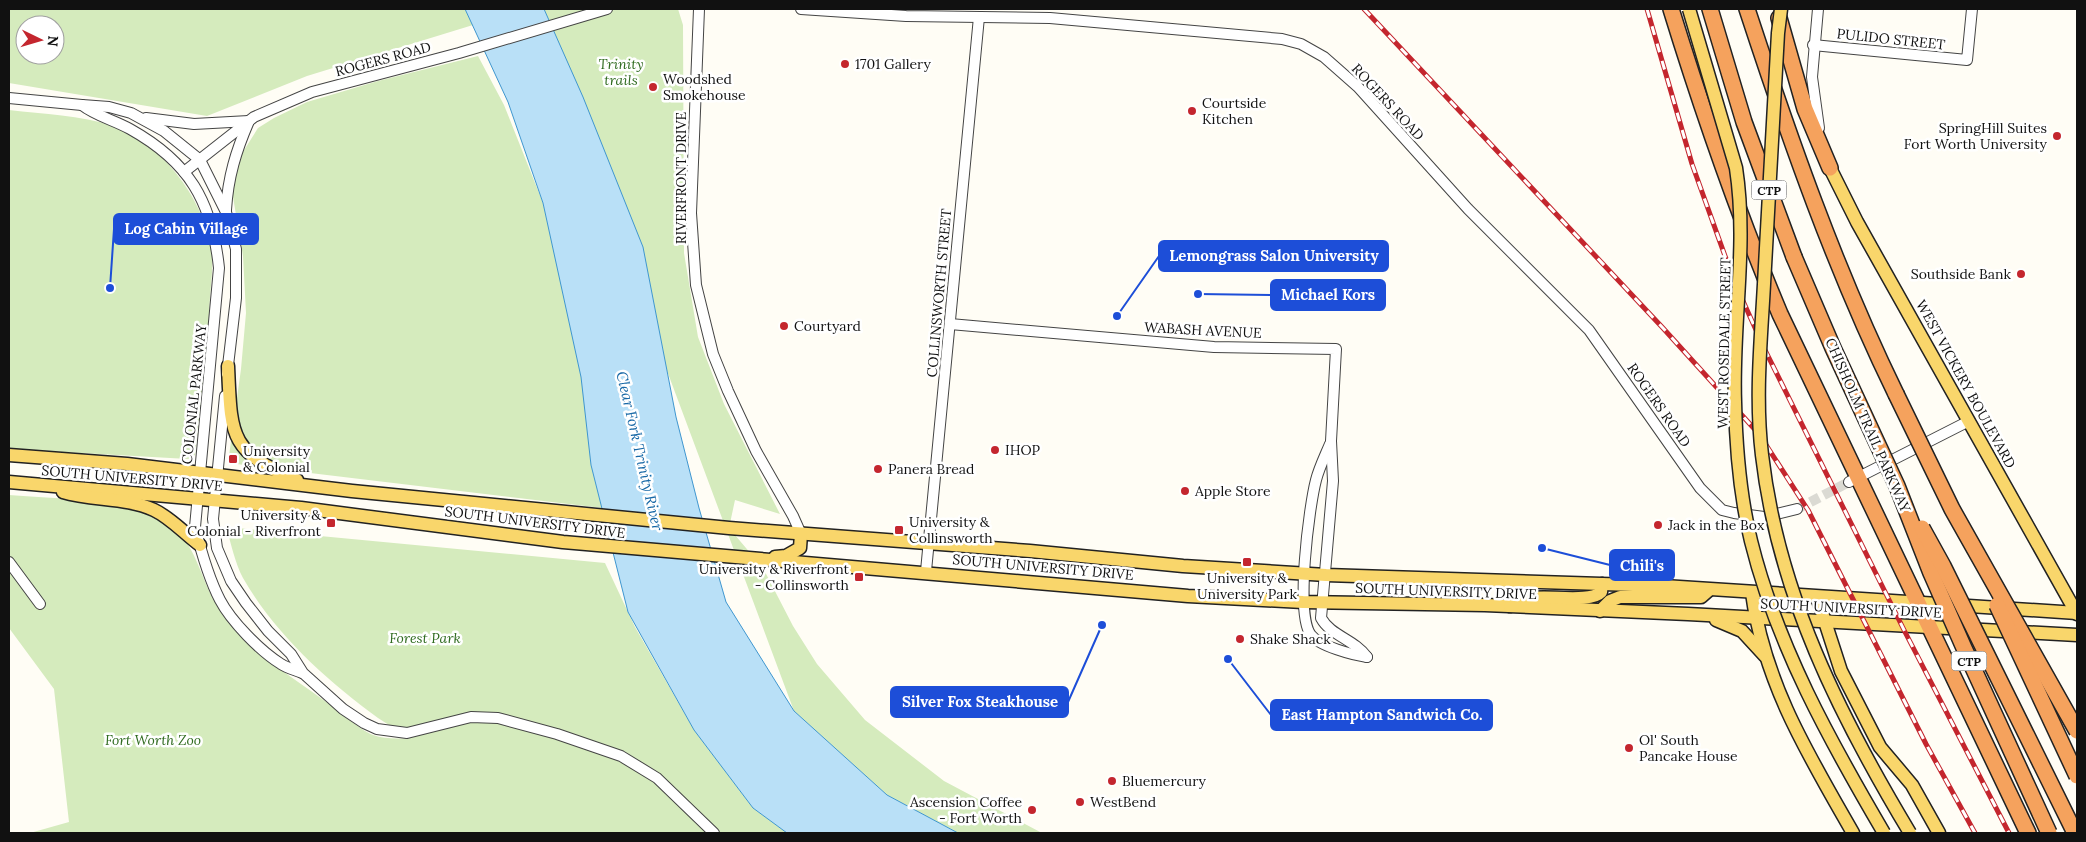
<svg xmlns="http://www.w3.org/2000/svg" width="2086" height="842" viewBox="0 0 2086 842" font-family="Lora,serif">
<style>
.green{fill:#d5ebbd;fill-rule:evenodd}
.water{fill:#b9e0f7;stroke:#3f96cf}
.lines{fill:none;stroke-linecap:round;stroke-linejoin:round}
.minor-tunnel{stroke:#dbdad3;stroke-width:10;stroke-dasharray:10 5;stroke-linecap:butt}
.minor-casing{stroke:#444;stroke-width:12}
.major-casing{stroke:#222;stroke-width:15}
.highway-casing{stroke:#222;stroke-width:18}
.minor{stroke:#fff;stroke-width:10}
.major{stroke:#f9d66b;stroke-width:12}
.highway{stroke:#f5a25d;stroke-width:15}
.rail-casing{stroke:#c4262e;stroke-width:5}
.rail{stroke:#fff;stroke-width:3;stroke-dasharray:9;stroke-linecap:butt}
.major-bridge-casing{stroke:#222;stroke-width:15;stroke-linecap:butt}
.highway-bridge-casing{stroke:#222;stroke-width:18;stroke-linecap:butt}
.major-bridge{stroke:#f9d66b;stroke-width:12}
.highway-bridge{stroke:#f5a25d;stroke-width:15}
.poi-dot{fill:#c4262e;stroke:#fff;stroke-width:2}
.labels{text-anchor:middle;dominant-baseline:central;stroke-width:5;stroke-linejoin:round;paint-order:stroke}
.shield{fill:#fff;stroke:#585858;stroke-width:1}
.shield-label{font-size:12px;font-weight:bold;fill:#111}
.street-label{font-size:14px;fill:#111;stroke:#fff}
.park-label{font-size:14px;font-style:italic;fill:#2f6b1f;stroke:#fff}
.poi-label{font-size:14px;fill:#111;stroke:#fff;text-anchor:start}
.water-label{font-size:15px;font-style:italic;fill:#1768a6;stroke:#fff}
.leader{fill:none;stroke:#1d4ed8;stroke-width:2}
.callout-dot{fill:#1d4ed8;stroke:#fff;stroke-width:2}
.callout{fill:#1d4ed8;stroke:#1d4ed8;stroke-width:2}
.callout-label{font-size:15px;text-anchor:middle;font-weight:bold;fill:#fff}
</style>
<rect width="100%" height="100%" fill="#fffdf5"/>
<!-- green -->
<g class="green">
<path d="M9 9H465L473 25 307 76 207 116 9 83ZM25 25H55V55H25Z"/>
<path d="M532 9H678L683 25 684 253 698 337 724 404 780 514 735 500 729 528 763 568 793 626 817 664 865 720 944 781 1042 833H958L887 795 794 711Z"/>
<path d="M478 56 504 105 543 203 585 375 591 465 602 508 228 463 241 369 246 313 243 256 233 197V180L241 155 258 128 274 118 307 102 378 81Z"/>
<path d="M9 110C44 114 80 115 113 126 163 143 207 203 212 255 213 269 211 284 210 297 208 350 201 403 195 455L188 459 9 449Z"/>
<path d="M9 495C56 499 128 498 168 524 196 542 200 578 216 604 246 651 286 672 329 704 341 712 360 730 373 735 384 739 398 739 410 738 400 731 388 725 378 718 326 680 275 634 243 578 235 563 231 543 226 527L605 563 635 627 694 730 753 808 787 833H30L69 822 54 689 9 628Z"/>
</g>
<!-- water -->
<path class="water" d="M465 9H544L583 97 643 247 676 417 699 508 726 602 794 711 887 795 958 833H787L753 808 694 730 628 612 591 465 581 377 543 203 508 102Z"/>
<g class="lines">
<!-- minor-tunnel -->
<path class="minor-tunnel" d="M1797 509 1849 482"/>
<!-- minor casing -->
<g class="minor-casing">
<g id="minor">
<path d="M699 9 691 213 696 285 713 354 728 391 756 451 793 516 801 534"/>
<path d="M801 9 906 16 1050 18 1282 39 1301 44 1324 57 1358 87 1468 209 1589 330 1700 488 1722 510 1734 513 1764 517 1797 509"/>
<path d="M1818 9 1812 77 1819 128"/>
<path d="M1813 45 1967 60 1972 9"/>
<path d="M9 98 82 105 109 107 131 113 164 131 200 160 226 212 236 249V298L227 374"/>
<path d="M82 105C96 116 114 120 130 129 189 162 212 201 219 268L195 527C201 551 208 577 220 600 231 621 260 651 281 664 287 668 295 670 302 673"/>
<path d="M146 118 194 124 249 121C236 151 228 177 226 210"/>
<path d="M184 172 254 117 312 92 459 53 607 9"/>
<path d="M950 324 1214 347 1336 349 1331 441 1333 481 1321 618C1331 636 1354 639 1367 657"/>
<path d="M225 396 213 519 217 548 231 581 246 603 268 631 291 654 303 673 343 709 364 723 377 729 407 733 471 717 498 718 557 734 621 756 657 778 714 833"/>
<path d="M1330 444C1325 456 1319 468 1316 480 1309 507 1295 615 1311 635 1319 646 1353 655 1367 657"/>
<path d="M1849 482 1969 421"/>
<path d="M9 562 40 604"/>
<path d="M926 571 979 17"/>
</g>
</g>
<!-- major casing -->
<g class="major-casing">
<g id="major">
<path d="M1830 168 1857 222 2077 614"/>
<path d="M228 366C231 436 229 452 297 480"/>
<path d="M9 455 127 464 352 491 729 528 1030 551 1183 566 1326 575 1664 586 2077 613"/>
<path d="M9 482 301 508 563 542 1188 596 1303 602 1485 605 1688 614 2077 635"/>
<path d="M63 492C92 501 126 497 154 510 171 518 185 534 200 545"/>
<path d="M775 557 786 556 800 548 801 534"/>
<path d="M1752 593C1764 683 1809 756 1853 833"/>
<path d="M1817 597 1841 671 1880 747 1912 785 1939 833"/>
<path d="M1510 606C1515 604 1520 600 1525 599 1543 594 1590 604 1601 592L1602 584"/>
<path d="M1600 611 1610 601 1620 597H1701L1709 590"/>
<path d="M1716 620 1742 631 1765 656"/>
</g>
</g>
<!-- highway casing -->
<g class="highway-casing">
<g id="highway">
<path d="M1671 9C1703 113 1738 214 1780 314L2028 833"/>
<path d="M1710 9 1744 122 1794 257"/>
<path d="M1747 9C1790 140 1835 269 1896 394"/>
<path d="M1779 18 1805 109 1830 168"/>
</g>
</g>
<!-- minor -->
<use href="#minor" class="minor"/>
<!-- major -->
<use href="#major" class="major"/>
<!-- highway -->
<use href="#highway" class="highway"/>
<!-- rail casing -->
<g class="rail-casing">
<g id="rail">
<path d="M1364 9 1662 327 1759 434 1808 510 1926 744 1975 833"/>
<path d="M1647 9 1692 164 1734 281 1765 350 1905 632 2009 833"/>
</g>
</g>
<!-- rail -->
<use href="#rail" class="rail"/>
<!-- major-bridge casing -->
<g class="major-bridge-casing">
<g id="major-bridge">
<path d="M1689 9 1736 168C1748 246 1732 324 1735 402 1736 448 1740 496 1751 541 1777 646 1830 741 1884 833"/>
<path d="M1781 9 1778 33C1773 117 1769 200 1764 284 1761 340 1755 398 1762 455 1778 593 1839 715 1910 833"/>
</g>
</g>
<!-- highway-bridge casing -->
<g class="highway-bridge-casing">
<g id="highway-bridge">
<path d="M1794 257 1833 348 1897 486 1931 573 1964 648 2049 833"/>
<path d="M1896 394 1952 509 2077 731"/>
<path d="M1922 528 1943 566 2075 833"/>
<path d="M1997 605 2077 776"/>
</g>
</g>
<!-- major-bridge -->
<use href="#major-bridge" class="major-bridge"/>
<!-- highway-bridge -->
<use href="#highway-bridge" class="highway-bridge"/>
</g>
<!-- markers -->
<g class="poi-dot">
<circle cx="845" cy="64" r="5"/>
<circle cx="653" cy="87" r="5"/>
<circle cx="1192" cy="111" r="5"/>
<circle cx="2057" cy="136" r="5"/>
<circle cx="2021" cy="274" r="5"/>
<circle cx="784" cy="326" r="5"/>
<circle cx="995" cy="450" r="5"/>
<rect x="228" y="454" width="10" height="10" rx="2.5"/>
<circle cx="878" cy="469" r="5"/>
<circle cx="1185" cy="491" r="5"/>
<rect x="326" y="518" width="10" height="10" rx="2.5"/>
<circle cx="1658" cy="525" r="5"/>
<rect x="894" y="525" width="10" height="10" rx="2.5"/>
<rect x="1242" y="557" width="10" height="10" rx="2.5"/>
<rect x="854" y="572" width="10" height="10" rx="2.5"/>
<circle cx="1240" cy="639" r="5"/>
<circle cx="1629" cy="748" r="5"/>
<circle cx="1112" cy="781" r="5"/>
<circle cx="1080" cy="802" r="5"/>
<circle cx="1032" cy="810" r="5"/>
</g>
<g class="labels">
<!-- shield labels -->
<g class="shield">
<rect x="1751.5" y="180.5" width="35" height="19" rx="4"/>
<rect x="1951.5" y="651.5" width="35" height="19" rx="4"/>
</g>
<g class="shield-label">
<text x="1769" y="190">CTP</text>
<text x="1969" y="661">CTP</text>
</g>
<!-- street labels -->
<g class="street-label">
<text transform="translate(1891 39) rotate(6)">PULIDO STREET</text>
<text transform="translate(383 59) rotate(-15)">ROGERS ROAD</text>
<text transform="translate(1388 102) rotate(47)">ROGERS ROAD</text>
<text transform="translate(681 178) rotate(-90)">RIVERFRONT DRIVE</text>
<text transform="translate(939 293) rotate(-85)">COLLINSWORTH STREET</text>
<text transform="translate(1203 330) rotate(3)">WABASH AVENUE</text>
<text transform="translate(1724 343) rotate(-89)">WEST ROSEDALE STREET</text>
<text transform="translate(1966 384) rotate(61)">WEST VICKERY BOULEVARD</text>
<text transform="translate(194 394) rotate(-84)">COLONIAL PARKWAY</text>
<text transform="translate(1659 405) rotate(55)">ROGERS ROAD</text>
<text transform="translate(1868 425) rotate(66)">CHISHOLM TRAIL PARKWAY</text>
<text transform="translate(132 478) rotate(5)">SOUTH UNIVERSITY DRIVE</text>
<text transform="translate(535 522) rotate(7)">SOUTH UNIVERSITY DRIVE</text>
<text transform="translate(1043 567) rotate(5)">SOUTH UNIVERSITY DRIVE</text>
<text transform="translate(1446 591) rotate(2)">SOUTH UNIVERSITY DRIVE</text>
<text transform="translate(1851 608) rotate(3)">SOUTH UNIVERSITY DRIVE</text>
</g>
<!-- park labels -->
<g class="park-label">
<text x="621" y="64">Trinity<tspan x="621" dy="16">trails</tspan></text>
<text x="425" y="638">Forest Park</text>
<text x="153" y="740">Fort Worth Zoo</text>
</g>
<!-- poi labels -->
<g class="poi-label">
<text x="855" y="64">1701 Gallery</text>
<text x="663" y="79">Woodshed<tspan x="663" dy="16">Smokehouse</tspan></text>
<text x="1202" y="103">Courtside<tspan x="1202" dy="16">Kitchen</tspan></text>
<text x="2047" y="128" text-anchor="end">SpringHill Suites<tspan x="2047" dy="16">Fort Worth University</tspan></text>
<text x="2011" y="274" text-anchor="end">Southside Bank</text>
<text x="794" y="326">Courtyard</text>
<text x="1005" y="450">IHOP</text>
<text x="243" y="451">University<tspan x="243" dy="16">&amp; Colonial</tspan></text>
<text x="888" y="469">Panera Bread</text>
<text x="1195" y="491">Apple Store</text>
<text x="321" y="515" text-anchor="end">University &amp;<tspan x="321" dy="16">Colonial - Riverfront</tspan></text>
<text x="909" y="522">University &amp;<tspan x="909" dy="16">Collinsworth</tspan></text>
<text x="1668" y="525">Jack in the Box</text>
<text x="849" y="569" text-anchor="end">University &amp; Riverfront<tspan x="849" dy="16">- Collinsworth</tspan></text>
<text x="1247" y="578" text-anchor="middle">University &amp;<tspan x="1247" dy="16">University Park</tspan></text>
<text x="1250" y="639">Shake Shack</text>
<text x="1639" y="740">Ol' South<tspan x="1639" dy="16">Pancake House</tspan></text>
<text x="1122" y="781">Bluemercury</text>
<text x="1022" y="802" text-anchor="end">Ascension Coffee<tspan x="1022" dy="16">- Fort Worth</tspan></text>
<text x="1090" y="802">WestBend</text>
</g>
<!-- water labels -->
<g class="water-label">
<text transform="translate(640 451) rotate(77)">Clear Fork Trinity River</text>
</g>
</g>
<!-- callouts -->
<path class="leader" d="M110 288L114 229M1117 316L1159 256M1198 294L1271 295M1542 548L1610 565M1102 625L1068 702M1228 659L1271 715"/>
<g class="callout-dot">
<circle cx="110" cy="288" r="5"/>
<circle cx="1117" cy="316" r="5"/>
<circle cx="1198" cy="294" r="5"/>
<circle cx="1542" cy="548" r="5"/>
<circle cx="1102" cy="625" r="5"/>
<circle cx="1228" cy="659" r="5"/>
</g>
<g class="callout">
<rect x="114" y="214" width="144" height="30" rx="5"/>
<rect x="1159" y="241" width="229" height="30" rx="5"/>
<rect x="1271" y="280" width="114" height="30" rx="5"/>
<rect x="1610" y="550" width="64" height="30" rx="5"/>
<rect x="891" y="687" width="177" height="30" rx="5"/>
<rect x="1271" y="700" width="221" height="30" rx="5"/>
</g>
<g class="callout-label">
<text x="186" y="234">Log Cabin Village</text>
<text x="1274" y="261">Lemongrass Salon University</text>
<text x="1328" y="300">Michael Kors</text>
<text x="1642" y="571">Chili's</text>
<text x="980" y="707">Silver Fox Steakhouse</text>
<text x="1382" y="720">East Hampton Sandwich Co.</text>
</g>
<!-- border -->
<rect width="2086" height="842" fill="none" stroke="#111111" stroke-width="20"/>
<!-- north arrow -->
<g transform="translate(40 40) rotate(95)"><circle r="24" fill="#ffffff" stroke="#a0a0a0"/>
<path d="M0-4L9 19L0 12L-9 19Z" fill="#c4262e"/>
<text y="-8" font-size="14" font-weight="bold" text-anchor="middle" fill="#111111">N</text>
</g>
</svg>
